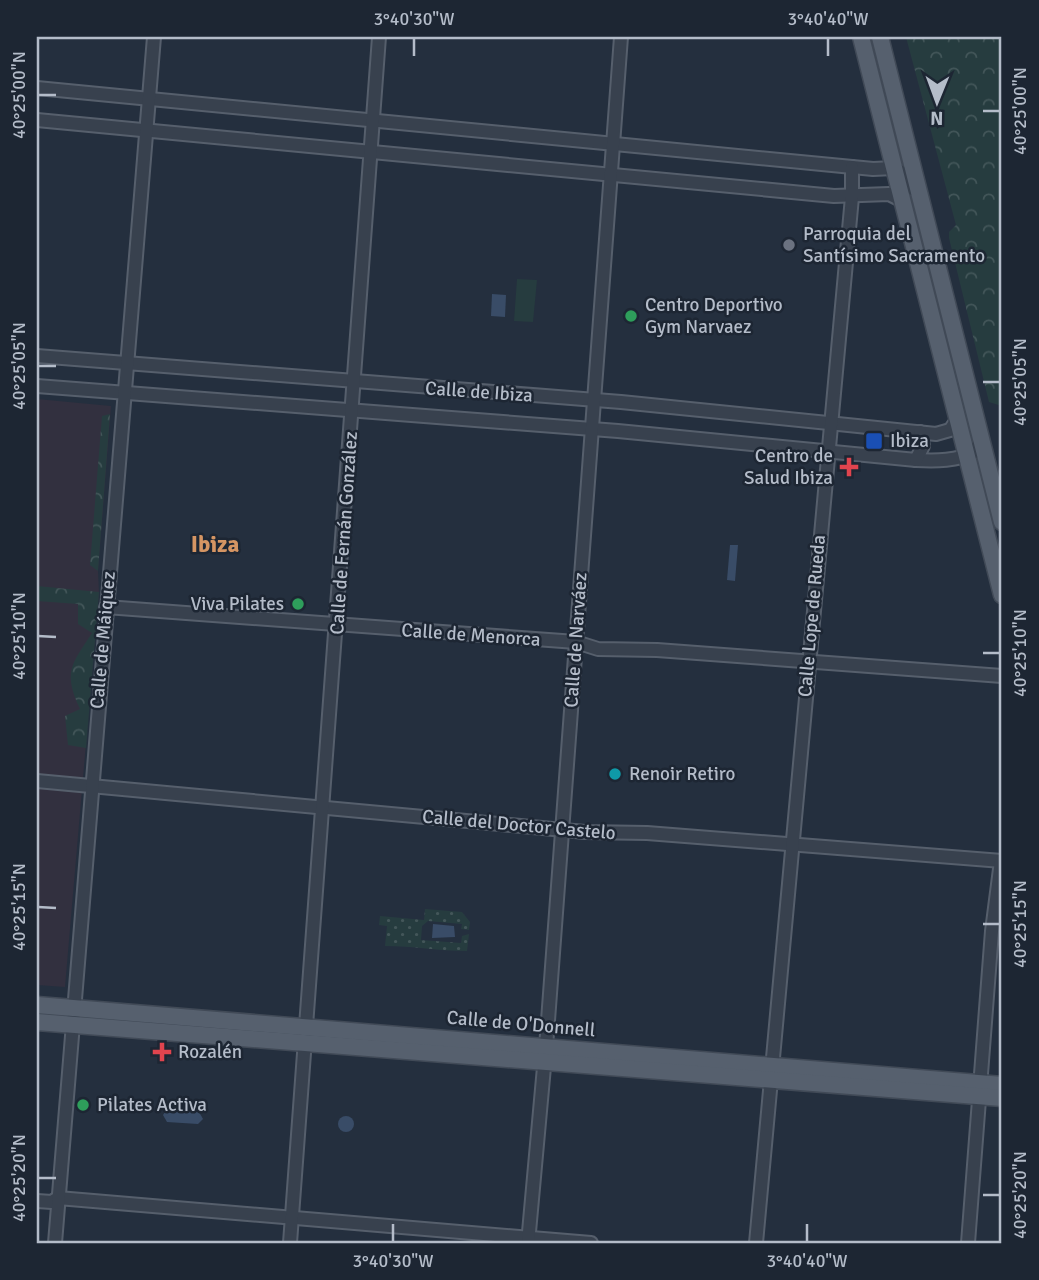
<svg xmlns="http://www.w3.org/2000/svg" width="1039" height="1280" viewBox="0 0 1039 1280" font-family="Signika,sans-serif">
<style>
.medical{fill:#32303f}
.grass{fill:url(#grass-dots)}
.park{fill:url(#park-crowns)}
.pitch{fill:#263c3f}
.water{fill:#394c67}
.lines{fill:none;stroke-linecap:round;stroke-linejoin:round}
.minor-casing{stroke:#565f6c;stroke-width:16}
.major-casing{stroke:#414a57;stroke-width:19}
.minor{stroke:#38414e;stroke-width:12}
.major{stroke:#56606e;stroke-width:16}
.ticks{fill:none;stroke:#b4bcc9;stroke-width:2.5}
.worship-dot{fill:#6b7280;stroke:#1d2633;stroke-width:2.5}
.leisure-dot{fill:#2e9e5b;stroke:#1d2633;stroke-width:2.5}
.transit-dot{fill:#1a4fb4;stroke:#1d2633;stroke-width:2.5}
.health-dot{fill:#e0444e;stroke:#1d2633;stroke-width:2.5}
.culture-dot{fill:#0f9aa8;stroke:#1d2633;stroke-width:2.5}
.labels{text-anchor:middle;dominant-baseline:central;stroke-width:5;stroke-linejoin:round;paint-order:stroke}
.poi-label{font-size:19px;fill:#b4bcc9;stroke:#1d2633;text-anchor:start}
.street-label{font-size:19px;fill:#b4bcc9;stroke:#1d2633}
.quarter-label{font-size:23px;font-weight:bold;fill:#d59563;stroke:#1d2633}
.neatline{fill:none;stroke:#b4bcc9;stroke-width:2.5}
.ticks-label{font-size:18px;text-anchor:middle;fill:#b4bcc9}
</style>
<defs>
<pattern id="grass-dots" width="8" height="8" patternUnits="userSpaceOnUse" patternTransform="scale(1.75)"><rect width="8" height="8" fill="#263c3f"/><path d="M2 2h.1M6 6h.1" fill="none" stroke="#435659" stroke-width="1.8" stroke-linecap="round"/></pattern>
<pattern id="park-crowns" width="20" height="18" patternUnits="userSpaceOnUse" patternTransform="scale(1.75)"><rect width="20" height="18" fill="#263c3f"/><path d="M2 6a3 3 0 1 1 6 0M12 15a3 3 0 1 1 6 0" fill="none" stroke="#435659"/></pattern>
</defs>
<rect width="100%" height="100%" fill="#242f3e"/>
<!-- medical -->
<path class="medical" d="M37 399 111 406 98 571 99 592 65 987 37 985Z"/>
<!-- grass -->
<path class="grass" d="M425 909 462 912 470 922 469 930 461 929 462 924 428 921 422 926 421 940 461 943 462 936 469 934 467 951C439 951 413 946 385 946L387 926 379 925 380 916 424 920Z"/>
<!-- park -->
<g class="park">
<path d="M906 37H1002V406L989 402 949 238V232L956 225Z"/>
<path d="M110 414 98 571 90 565 102 416Z"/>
<path d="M37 586 99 592 86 748 68 745 65 716 80 709C63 672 71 665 92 633L78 624V604L37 601Z"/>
</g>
<!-- pitch -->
<path class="pitch" d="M517 279 537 280 533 322 514 321Z"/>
<!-- water -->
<g class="water">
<path d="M492 294 506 295 505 317 491 316Z"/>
<path d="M730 545H738L735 581 727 580Z"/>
<path d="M433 924 454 926 455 937 432 938Z"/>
<path d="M167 1109 199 1112 203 1119 198 1124 167 1122 163 1115Z"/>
<circle cx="346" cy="1124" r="8"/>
</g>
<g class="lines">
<!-- minor casing -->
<g class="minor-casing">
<g id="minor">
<path d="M37 88 873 169 894 168 908 176 913 189"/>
<path d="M37 120 834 196 889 194 903 201"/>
<path d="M37 356 621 402 936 434 950 430 957 420"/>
<path d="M37 386 618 431 916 460C936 461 957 461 975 452L981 439"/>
<path d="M916 460 923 446 920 432"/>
<path d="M106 607 576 642 598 649 657 650 1002 676"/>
<path d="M37 781 585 832 647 833 1002 861"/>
<path d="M37 1201 52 1202 58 1198 591 1243"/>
<path d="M55 1243 154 37"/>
<path d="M290 1243 379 37"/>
<path d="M528 1243 547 1034 621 37"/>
<path d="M756 1243 852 197V167"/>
<path d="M968 1243 992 931 1001 861"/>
</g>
</g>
<!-- major casing -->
<g class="major-casing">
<g id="major">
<path d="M861 37 1002 595"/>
<path d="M880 37 1002 522"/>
<path d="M37 1005 1002 1085"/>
<path d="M37 1022 1002 1098"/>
</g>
</g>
<!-- minor -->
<use href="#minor" class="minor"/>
<!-- major -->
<use href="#major" class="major"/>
</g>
<!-- ticks -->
<path class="ticks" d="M414 56V38M828 56V38M38 95H56M983 111H1000M38 366H56M983 382H1000M38 636 56 637M983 653H1000M38 907 56 908M983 924H1000M38 1178H56M983 1195H1000M393 1242V1224M807 1242V1224"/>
<!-- markers -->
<circle class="worship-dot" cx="789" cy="245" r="7"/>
<g class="leisure-dot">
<circle cx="631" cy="316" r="7"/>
<circle cx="298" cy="604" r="7"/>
<circle cx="83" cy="1105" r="7"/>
</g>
<rect class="transit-dot" x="865" y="432" width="18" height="18" rx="3.5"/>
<g class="health-dot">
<path d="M845.5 456.5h7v7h7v7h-7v7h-7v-7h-7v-7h7z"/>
<path d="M158.5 1041.5h7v7h7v7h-7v7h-7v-7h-7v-7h7z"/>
</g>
<circle class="culture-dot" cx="615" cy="774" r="7"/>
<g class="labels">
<!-- poi labels -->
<g class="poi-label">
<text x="803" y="234">Parroquia del<tspan x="803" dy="22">Santísimo Sacramento</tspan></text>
<text x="645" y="305">Centro Deportivo<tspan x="645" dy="22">Gym Narvaez</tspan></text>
<text x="890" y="441">Ibiza</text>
<text x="833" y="456" text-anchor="end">Centro de<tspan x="833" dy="22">Salud Ibiza</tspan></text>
<text x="284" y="604" text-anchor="end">Viva Pilates</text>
<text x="629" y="774">Renoir Retiro</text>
<text x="178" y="1052">Rozalén</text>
<text x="97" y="1105">Pilates Activa</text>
</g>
<!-- street labels -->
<g class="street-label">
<text transform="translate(479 392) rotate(4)">Calle de Ibiza</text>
<text transform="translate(344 533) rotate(-86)">Calle de Fernán González</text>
<text transform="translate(812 616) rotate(-85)">Calle Lope de Rueda</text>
<text transform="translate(471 635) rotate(4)">Calle de Menorca</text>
<text transform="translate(103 640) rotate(-85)">Calle de Máiquez</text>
<text transform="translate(576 640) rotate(-86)">Calle de Narváez</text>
<text transform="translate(519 825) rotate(5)">Calle del Doctor Castelo</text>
<text transform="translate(521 1024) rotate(5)">Calle de O'Donnell</text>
</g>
<!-- quarter labels -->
<g class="quarter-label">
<text x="215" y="544">Ibiza</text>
</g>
</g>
<!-- border -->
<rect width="1039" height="1280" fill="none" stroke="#1d2633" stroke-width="77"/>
<!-- north arrow -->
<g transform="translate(937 102) rotate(181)" stroke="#1d2633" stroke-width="5" paint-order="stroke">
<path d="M0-5L12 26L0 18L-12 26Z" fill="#b4bcc9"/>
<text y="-10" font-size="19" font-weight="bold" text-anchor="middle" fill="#b4bcc9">N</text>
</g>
<rect x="38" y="38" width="962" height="1204" class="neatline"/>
<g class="ticks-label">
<text x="414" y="25">3°40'30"W</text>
<text x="828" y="25">3°40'40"W</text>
<text transform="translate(19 95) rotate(-90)" y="6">40°25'00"N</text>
<text transform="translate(1020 111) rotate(-90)" y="6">40°25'00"N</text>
<text transform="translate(19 366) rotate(-90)" y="6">40°25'05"N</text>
<text transform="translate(1020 382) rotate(-90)" y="6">40°25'05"N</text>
<text transform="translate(19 636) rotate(-90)" y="6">40°25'10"N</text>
<text transform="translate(1020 653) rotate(-90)" y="6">40°25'10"N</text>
<text transform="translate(19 907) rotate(-90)" y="6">40°25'15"N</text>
<text transform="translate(1020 924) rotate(-90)" y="6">40°25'15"N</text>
<text transform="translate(19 1178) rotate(-90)" y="6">40°25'20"N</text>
<text transform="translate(1020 1195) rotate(-90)" y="6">40°25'20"N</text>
<text x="393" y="1267">3°40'30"W</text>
<text x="807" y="1267">3°40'40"W</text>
</g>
</svg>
